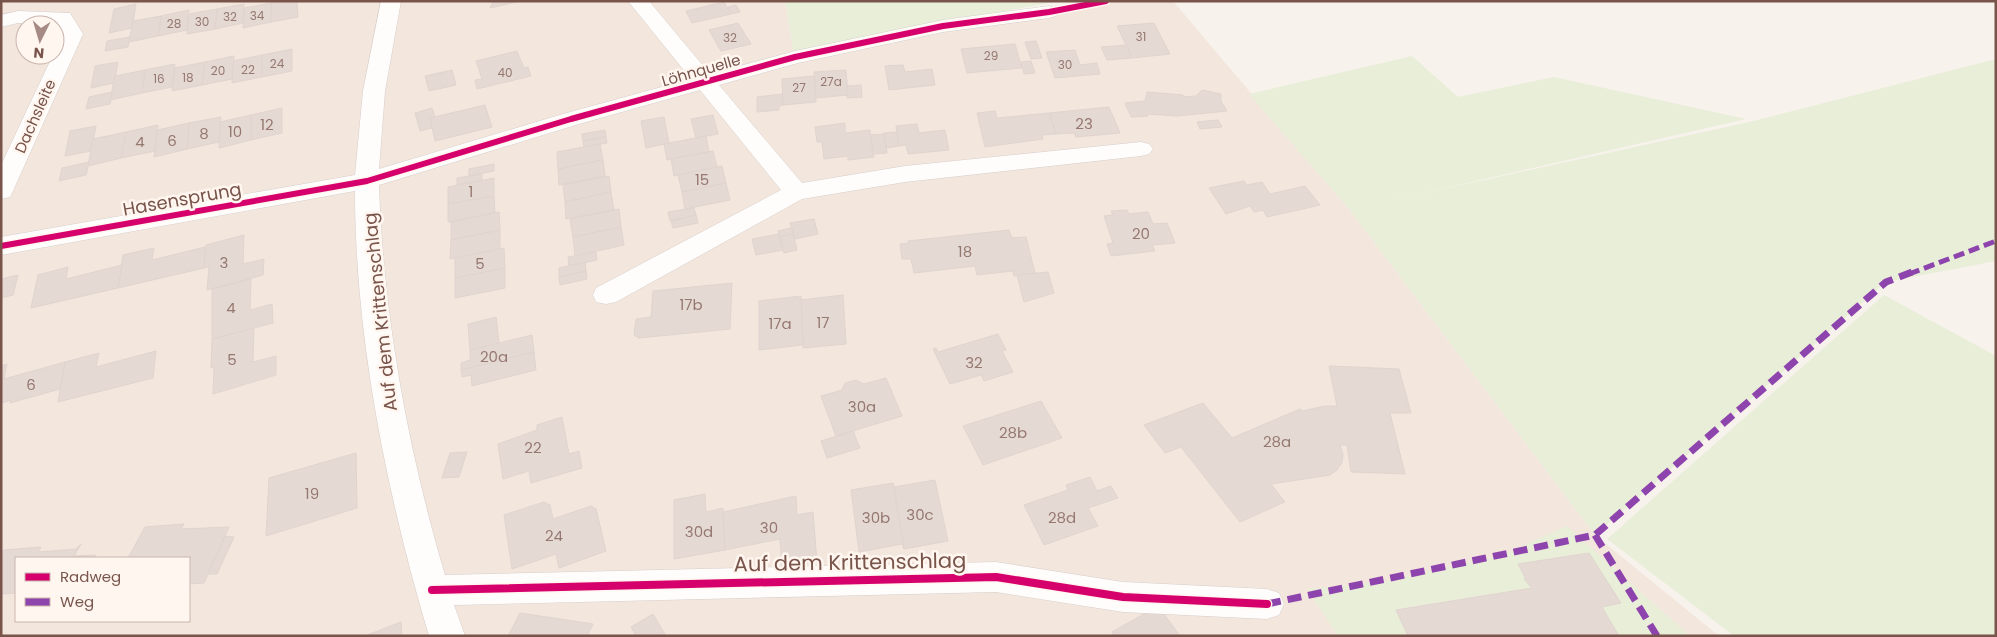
<svg xmlns="http://www.w3.org/2000/svg" width="1997" height="637" viewBox="0 0 1997 637" font-family="Poppins,sans-serif">
<style>
.residential{fill:#f3e6dd;fill-rule:evenodd}
.green{fill:#e8eed8}
.building{fill:#e5d9d4;stroke:#e1d4cf}
.lines{fill:none;stroke-linecap:round;stroke-linejoin:round}
.minor-casing{stroke:#d7ceca;stroke-width:1}
.minor{fill:#fefdfc;fill-rule:evenodd}
.quiet-far1{stroke:#8e44ad;stroke-width:5;stroke-dasharray:11 5;stroke-linecap:butt}
.quiet{stroke:#8e44ad;stroke-width:7;stroke-dasharray:14 7;stroke-linecap:butt}
.cycleway-far1-casing{stroke:#fff6ef;stroke-width:9}
.cycleway-casing{stroke:#fff6ef;stroke-width:11}
.cycleway-far1{stroke:#d6006c;stroke-width:6}
.cycleway{stroke:#d6006c;stroke-width:8}
.labels{text-anchor:middle;dominant-baseline:central;stroke-width:5;stroke-linejoin:round;paint-order:stroke}
.far-number-label{font-size:12px;fill:#957870}
.far-street-label{font-size:15px;fill:#78544b;stroke:#fff6ef}
.number-label{font-size:15px;fill:#957870}
.street-label{font-size:18px;fill:#78544b;stroke:#fff6ef}
.near-street-label{font-size:21px;fill:#78544b;stroke:#fff6ef}
</style>
<rect width="100%" height="100%" fill="#f8f2ed"/>
<!-- residential -->
<path class="residential" d="M1 1H784L786 6 794 54 942 31 1101 1H1173L1349 209 1595 535 1719 636H1ZM25 25H55V55H25ZM16 558H189V621H16Z"/>
<!-- green -->
<g class="green">
<path d="M784 1H1061L944 22 794 54 786 6Z"/>
<path d="M1412 56 1458 97 1554 77 1746 119 1397 199 1754 121 1996 59V261L1886 282 1595 535 1349 209 1249 94Z"/>
<path d="M1884 295 1996 356V636H1734L1607 539Z"/>
<path d="M1567 526 1690 636H1338L1307 589 1381 582 1500 556Z"/>
</g>
<!-- building -->
<g class="building">
<path d="M278 1H297L298 17 271 22V3Z"/>
<path d="M493 1H517V2L490 8Z"/>
<path d="M724 2 731 14 692 23 686 11Z"/>
<path d="M271 3V22L243 28 244 8Z"/>
<path d="M136 4 132 28 109 33 114 9Z"/>
<path d="M244 4 243 23 215 29 217 9Z"/>
<path d="M736 5 740 12 731 14 728 7Z"/>
<path d="M217 9 215 29 187 34 189 14Z"/>
<path d="M189 10 187 30 158 36 161 16Z"/>
<path d="M161 16 158 36 129 42 133 21Z"/>
<path d="M738 23 751 44 721 51 709 30Z"/>
<path d="M1154 23 1170 54 1132 58 1117 26Z"/>
<path d="M130 37 128 47 105 51 107 41Z"/>
<path d="M1036 41 1042 58 1031 59 1025 42Z"/>
<path d="M1015 44 1022 68 967 73 961 49Z"/>
<path d="M1126 45 1132 58 1107 60 1101 47Z"/>
<path d="M292 49V71L262 77V55Z"/>
<path d="M1075 50 1080 65 1097 63 1100 74 1055 78 1046 52Z"/>
<path d="M517 51 524 68 528 67 531 76 477 89 475 80 482 79 476 61Z"/>
<path d="M262 55V77L232 83 233 61Z"/>
<path d="M234 56 232 79 202 85 205 62Z"/>
<path d="M1031 61 1035 73 1024 74 1021 62Z"/>
<path d="M118 62 114 83 91 88 95 66Z"/>
<path d="M205 62 202 85 172 91 175 68Z"/>
<path d="M175 64 172 87 142 93 145 70Z"/>
<path d="M903 65 905 72 932 69 935 85 889 90 885 66Z"/>
<path d="M145 70 142 93 110 100 115 76Z"/>
<path d="M452 70 456 85 429 91 425 76Z"/>
<path d="M846 70 848 95 816 98 814 72Z"/>
<path d="M814 76 816 102 783 105 782 79Z"/>
<path d="M861 85 862 97 847 98V86Z"/>
<path d="M1202 90 1221 94V101L1227 111 1177 116 1148 114V116L1131 117 1125 103 1145 101 1147 92 1183 95 1184 97 1196 96Z"/>
<path d="M112 92 110 104 86 109 89 97Z"/>
<path d="M782 94 783 105 779 106V110L757 112V97Z"/>
<path d="M485 105 492 127 435 141 430 118Z"/>
<path d="M1109 107 1120 133 1076 137 1074 133 1056 134 1049 113Z"/>
<path d="M282 108V133L251 140V115Z"/>
<path d="M432 108 435 117 430 118 432 128 420 131 415 113Z"/>
<path d="M995 111 997 118 1049 113 1056 134 1042 135 1043 139 985 147 977 113Z"/>
<path d="M251 115V140L219 148 220 122Z"/>
<path d="M713 115 718 134 696 138 691 119Z"/>
<path d="M221 117 219 142 187 149 189 123Z"/>
<path d="M664 117 669 143 646 148 641 121Z"/>
<path d="M1218 120 1222 127 1200 129 1197 122Z"/>
<path d="M189 123 187 149 154 157 157 130Z"/>
<path d="M845 123V133L870 130 874 157 848 160V156L824 159 822 142H817L815 127Z"/>
<path d="M917 124 919 133 945 130 949 150 908 154 906 145 899 146 896 126Z"/>
<path d="M158 125 155 151 121 158 126 132Z"/>
<path d="M96 126 91 151 65 156 70 131Z"/>
<path d="M605 130 606 137 583 141 582 134Z"/>
<path d="M126 132 121 158 88 166 93 139Z"/>
<path d="M897 132 899 146 886 148 884 133Z"/>
<path d="M884 134 887 153 873 154 871 135Z"/>
<path d="M706 136 709 152 667 160 664 144Z"/>
<path d="M606 137 607 143 584 147 583 141Z"/>
<path d="M600 144 603 160 558 169 557 152Z"/>
<path d="M713 151 717 167 674 176 671 159Z"/>
<path d="M603 160 605 176 559 185 558 169Z"/>
<path d="M89 162 86 175 59 181 62 168Z"/>
<path d="M494 164V171L469 176V169Z"/>
<path d="M722 166 726 183 682 192 678 175Z"/>
<path d="M482 174V181L457 185V178Z"/>
<path d="M609 176 611 192 565 202 563 185Z"/>
<path d="M494 178V196L448 204V187Z"/>
<path d="M1244 181 1247 185 1262 182 1270 194 1305 186 1320 205 1267 217 1263 210 1254 212 1250 206 1226 214 1209 188Z"/>
<path d="M726 183 730 200 685 209 682 192Z"/>
<path d="M611 192 614 210 566 219 565 202Z"/>
<path d="M494 196 495 213 448 222V204Z"/>
<path d="M694 208 696 215 670 221 668 212Z"/>
<path d="M619 209 621 227 573 237 570 219Z"/>
<path d="M1127 210 1129 214 1148 212 1153 224 1167 223 1175 243 1152 245 1155 251 1111 256 1107 244 1113 243 1104 216 1113 215 1111 211Z"/>
<path d="M499 212 500 230 451 240V222Z"/>
<path d="M696 215 698 223 673 228 671 221Z"/>
<path d="M814 219 818 234 795 239 790 223Z"/>
<path d="M621 227 624 245 575 256 573 237Z"/>
<path d="M791 228 793 234 780 237 778 231Z"/>
<path d="M500 230V249L450 259 451 240Z"/>
<path d="M1009 230 1012 238 1026 237 1035 273 1014 276 1013 271 977 275 975 266 914 273 911 259H902L900 244 909 243 908 241Z"/>
<path d="M779 234 783 250 756 255 752 239Z"/>
<path d="M793 234 797 250 784 253 780 237Z"/>
<path d="M244 235 243 264 264 259 263 275 207 290 209 267 204 268 206 245Z"/>
<path d="M205 247 204 268 118 288 123 255 154 248 152 260Z"/>
<path d="M504 248 505 268 455 278V258Z"/>
<path d="M596 252 597 260 569 266 568 257Z"/>
<path d="M585 262 586 271 559 277V268Z"/>
<path d="M122 265 118 288 31 308 38 275 68 267 66 279Z"/>
<path d="M505 268V288L455 298V278Z"/>
<path d="M586 271 587 279 560 285 559 277Z"/>
<path d="M1048 272 1054 293 1024 302 1017 275Z"/>
<path d="M18 275 13 295 1 298V279Z"/>
<path d="M251 279 250 310 272 304 273 323 212 339V289Z"/>
<path d="M732 283 730 329 639 338 634 335 636 319 651 317 653 291Z"/>
<path d="M843 295 846 344 803 348 801 300Z"/>
<path d="M801 296 803 345 759 350V301Z"/>
<path d="M496 317 499 343 470 350 468 324Z"/>
<path d="M254 328 253 362 276 356V375L213 394 214 367 211 368 212 339Z"/>
<path d="M998 334 1006 350 1002 351 1013 372 984 381 981 375 950 384 933 349 936 348 938 352Z"/>
<path d="M532 335 534 352 461 370V363L470 360V350Z"/>
<path d="M156 351 153 378 58 402 65 362 99 353 96 367Z"/>
<path d="M534 352 536 370 472 386 471 375 462 377 461 370Z"/>
<path d="M65 362 60 389 10 403 11 400 1 403V366L7 364 4 379Z"/>
<path d="M1329 366 1399 369 1411 413H1390L1405 474 1351 472 1347 445H1340L1343 454 1342 462 1337 470 1330 475 1271 484 1285 502 1240 522 1181 447 1165 453 1144 425 1203 403 1232 438 1300 409 1303 411 1324 406H1337Z"/>
<path d="M886 378 902 416 836 436 821 396 842 390 845 383 856 380 864 384Z"/>
<path d="M1041 401 1062 438 983 465 963 426Z"/>
<path d="M562 417 569 454 579 451 582 468 531 483 529 471 503 479 498 444 537 430V425Z"/>
<path d="M853 431 860 448 827 458 821 441Z"/>
<path d="M467 452 459 477 442 478 450 453Z"/>
<path d="M356 453 357 508 266 536 269 478Z"/>
<path d="M1090 477 1097 491 1111 486 1118 498 1088 508 1098 526 1044 545 1024 505 1068 490 1066 485Z"/>
<path d="M935 480 948 541 904 549 893 483 894 487Z"/>
<path d="M893 483 904 549 902 544 859 552 851 490Z"/>
<path d="M705 494 706 512 723 508 725 550 674 559V500Z"/>
<path d="M796 496 797 515 813 512 817 562 782 567 780 539 725 550 723 512Z"/>
<path d="M544 502 550 505 553 519 591 506 596 509 606 551 559 568 556 554 512 569 504 515Z"/>
<path d="M184 524 181 529 229 527 204 583 189 584V558H128L145 527Z"/>
<path d="M225 536 234 537 217 574H208Z"/>
<path d="M81 544 73 558H16V593L1 594V554L4 550 41 547 38 552 76 549Z"/>
<path d="M1589 553 1621 603 1602 607 1619 636H1408L1396 610 1532 588 1524 579H1526L1518 564Z"/>
<path d="M96 555 94 558H73L74 556Z"/>
<path d="M1158 606 1180 636H1115L1112 632Z"/>
<path d="M520 613 593 624 587 636H508Z"/>
<path d="M653 614 666 636H636L631 627Z"/>
<path d="M401 622 402 636H365Z"/>
</g>
<g class="lines">
<!-- minor casing -->
<g class="minor-casing">
<g id="minor">
<path d="M381 1H401L385 91 379 169 563 114 691 79 628 1H649L710 74 795 51 943 20 1049 6 1056 8 1059 12 1056 16 1049 18 943 32 798 63 719 85 802 183 905 166 1141 142 1149 144 1153 149 1149 154 1141 156 905 182 802 199 616 302 606 304 596 302 593 295 596 288 781 190 700 90 579 124 379 185C383 314 408 451 445 575L996 562 1123 582 1267 589 1279 593 1284 604 1279 615 1267 619 1123 612 996 592 454 605 465 636H429C387 495 355 338 355 191L1 255V237L355 175 363 91Z"/>
<path d="M18 11 70 13 83 34 13 191 10 197 1 199V165L53 55H55L63 34 56 23H18L1 27V15Z"/>
</g>
</g>
<!-- minor -->
<use href="#minor" class="minor"/>
<!-- quiet-far1 -->
<path class="quiet-far1" d="M1909 274 1996 241"/>
<!-- quiet -->
<g class="quiet">
<path d="M1595 535 1657 636"/>
<path d="M1267 604 1595 535 1886 282 1912 272"/>
</g>
<!-- cycleway-far1 casing -->
<g class="cycleway-far1-casing">
<path id="cycleway-far1" d="M1 246 367 181 571 119 795 57 943 26 1049 12 1106 1"/>
</g>
<!-- cycleway casing -->
<g class="cycleway-casing">
<path id="cycleway" d="M432 590 996 577 1123 597 1267 604"/>
</g>
<!-- cycleway-far1 -->
<use href="#cycleway-far1" class="cycleway-far1"/>
<!-- cycleway -->
<use href="#cycleway" class="cycleway"/>
</g>
<g class="labels">
<!-- far-number labels -->
<g class="far-number-label">
<text x="257" y="15">34</text>
<text x="230" y="16">32</text>
<text x="202" y="21">30</text>
<text x="174" y="23">28</text>
<text x="1141" y="36">31</text>
<text x="730" y="37">32</text>
<text x="991" y="55">29</text>
<text x="277" y="63">24</text>
<text x="1065" y="64">30</text>
<text x="248" y="69">22</text>
<text x="218" y="70">20</text>
<text x="505" y="72">40</text>
<text x="188" y="77">18</text>
<text x="159" y="78">16</text>
<text x="831" y="81">27a</text>
<text x="799" y="87">27</text>
</g>
<!-- far-street labels -->
<g class="far-street-label">
<text transform="translate(701 70) rotate(-16)">Löhnquelle</text>
<text transform="translate(35 116) rotate(-66)">Dachsleite</text>
</g>
<!-- number labels -->
<g class="number-label">
<text x="1084" y="123">23</text>
<text x="267" y="124">12</text>
<text x="235" y="131">10</text>
<text x="204" y="133">8</text>
<text x="172" y="140">6</text>
<text x="140" y="141">4</text>
<text x="702" y="179">15</text>
<text x="471" y="191">1</text>
<text x="1141" y="233">20</text>
<text x="965" y="251">18</text>
<text x="224" y="262">3</text>
<text x="480" y="263">5</text>
<text x="691" y="304">17b</text>
<text x="231" y="307">4</text>
<text x="823" y="322">17</text>
<text x="780" y="323">17a</text>
<text x="494" y="356">20a</text>
<text x="232" y="359">5</text>
<text x="974" y="362">32</text>
<text x="31" y="384">6</text>
<text x="862" y="406">30a</text>
<text x="1013" y="432">28b</text>
<text x="1277" y="441">28a</text>
<text x="533" y="447">22</text>
<text x="312" y="493">19</text>
<text x="920" y="514">30c</text>
<text x="876" y="517">30b</text>
<text x="1062" y="517">28d</text>
<text x="769" y="527">30</text>
<text x="699" y="531">30d</text>
<text x="554" y="535">24</text>
</g>
<!-- street labels -->
<g class="street-label">
<text transform="translate(182 199) rotate(-10)">Hasensprung</text>
<text transform="translate(380 312) rotate(-96)">Auf dem Krittenschlag</text>
</g>
<!-- near-street labels -->
<g class="near-street-label">
<text transform="translate(850 562) rotate(-1)">Auf dem Krittenschlag</text>
</g>
</g>
<!-- border -->
<rect width="1997" height="637" fill="none" stroke="#78544b" stroke-width="5"/>
<!-- legend -->
<rect x="15" y="557" width="175" height="65" fill="#fff6ef" stroke="#c9b5ad"/>
<rect x="25" y="573" width="25" height="8" fill="#d6006c" stroke="#c9b5ad"/>
<text x="60" y="582" font-size="15" fill="#78544b">Radweg</text>
<rect x="25" y="598" width="25" height="8" fill="#8e44ad" stroke="#c9b5ad"/>
<text x="60" y="607" font-size="15" fill="#78544b">Weg</text>
<!-- north arrow -->
<g transform="translate(40 40) rotate(185)"><circle r="24" fill="#fff6ef" stroke="#c9b5ad"/>
<path d="M0-4L9 19L0 12L-9 19Z" fill="#a58b84"/>
<text y="-8" font-size="14" font-weight="bold" text-anchor="middle" fill="#78544b">N</text>
</g>
</svg>
